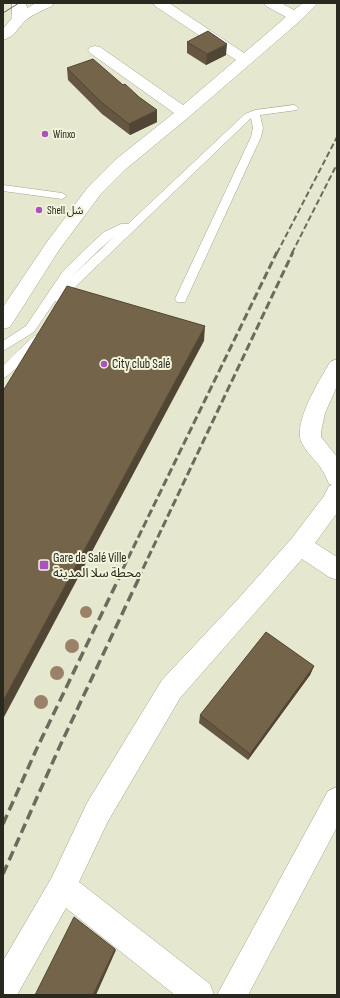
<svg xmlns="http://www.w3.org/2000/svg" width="340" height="998" viewBox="0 0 340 998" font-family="'Sofia Sans Condensed','Noto Sans Arabic',sans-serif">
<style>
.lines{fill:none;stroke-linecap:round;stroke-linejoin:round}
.lane-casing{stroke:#a4a68e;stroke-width:1}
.street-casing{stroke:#a4a68e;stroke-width:1}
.primary-casing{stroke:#a4a68e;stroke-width:1}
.lane{fill:#fff;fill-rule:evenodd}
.street{fill:#fff;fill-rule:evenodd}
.primary{fill:#fff;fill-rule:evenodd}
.tram{stroke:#6c6c5e;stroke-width:1}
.rail-far2{stroke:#6c6c5e;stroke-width:2;stroke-dasharray:6 3;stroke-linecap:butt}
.rail-far1{stroke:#6c6c5e;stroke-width:3;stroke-dasharray:8 3.5;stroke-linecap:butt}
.rail{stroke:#6c6c5e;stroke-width:3.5;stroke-dasharray:10 5;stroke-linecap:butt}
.tree{fill:#998268}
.wall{fill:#645640}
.shaded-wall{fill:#514634}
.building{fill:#74644a;stroke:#514634}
.poi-dot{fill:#aa52c0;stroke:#f2f4db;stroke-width:1.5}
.labels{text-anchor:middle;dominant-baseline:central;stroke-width:4;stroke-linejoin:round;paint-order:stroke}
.far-poi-label{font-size:11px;fill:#292920;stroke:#f2f4db;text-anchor:start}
.poi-label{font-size:13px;fill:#292920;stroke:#f2f4db;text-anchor:start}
</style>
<rect width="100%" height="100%" fill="#e5e7ce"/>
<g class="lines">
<!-- lane casing -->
<g class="lane-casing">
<g id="lane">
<path d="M294 105 299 108 297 110 260 115 263 128 261 137 185 302H177L175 299 251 137 253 128 251 118 74 288 64 303 60 304 55 301 34 332 3 351V341L26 326 63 271 93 242 104 232 121 224H128L245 114 255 110ZM115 236 69 279 101 248Z"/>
<path d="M3 185 62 193 67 196 62 199 3 191Z"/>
<path d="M38 334 42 335 44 338C35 353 20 365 7 376L3 378V366C9 360 33 335 38 334Z"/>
</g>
</g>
<!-- street casing -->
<g class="street-casing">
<g id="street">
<path d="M153 3H169L244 53 286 17 266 6 264 3H281L294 10 303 3H318L301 20 190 116 127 168 100 195 59 250 10 327 3 329V307L47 242 88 187 115 160 174 113 90 53 88 50 90 47 95 46 100 47 183 105 236 60 155 6Z"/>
<path d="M337 359V386L325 413 321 432V437L337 457V513L315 543 337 557V580L329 577 302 559 180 698 107 823 79 882 210 984 214 995H175L66 908 17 995H3V961L52 877 87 803 162 680 239 598 292 538 324 496 329 486 332 485 329 484C327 479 324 473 321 468 315 459 305 451 301 441 294 420 320 380 330 362Z"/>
<path d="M337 787V827L248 995H217L328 791Z"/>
</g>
</g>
<!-- primary casing -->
<g class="primary-casing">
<path id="primary" d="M12 3H26L27 8 36 3H54L52 6C44 10 33 14 26 20 18 27 15 37 3 40V29L12 18Z"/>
</g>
<!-- lane -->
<use href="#lane" class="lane"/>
<!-- street -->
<use href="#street" class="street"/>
<!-- primary -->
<use href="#primary" class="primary"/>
<!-- tram -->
<path class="tram" d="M3 13 19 3"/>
<!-- rail-far2 -->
<g class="rail-far2">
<path d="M277 253 337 137"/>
<path d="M292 253 337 164"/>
</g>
<!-- rail-far1 -->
<g class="rail-far1">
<path d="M118 579 277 252"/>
<path d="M138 579 293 252"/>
</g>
<!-- rail -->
<g class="rail">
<path d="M3 824 37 748 119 578"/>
<path d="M3 874 59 748 139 578"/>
</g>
</g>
<!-- trees -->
<g class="tree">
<circle cx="86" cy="612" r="6"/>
<circle cx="72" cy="646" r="7"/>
<circle cx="57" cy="673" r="7"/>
<circle cx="41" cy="702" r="7"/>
</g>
<!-- wall -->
<g class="wall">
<path d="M187 42 226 55 206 65 187 53Z"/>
<path d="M67 68 157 122 130 135 102 114 68 80Z"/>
<path d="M314 666 310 675 248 760 199 723 200 715Z"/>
</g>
<!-- shaded-wall -->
<g class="shaded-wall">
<path d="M227 44 226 55 206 65 207 54Z"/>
<path d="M157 110V122L130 135 129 124Z"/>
<path d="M205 326 204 341 3 719V701Z"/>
<path d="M314 666 310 675 248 760 250 754Z"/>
<path d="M115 949 116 950 96 995H93Z"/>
</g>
<!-- building -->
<g class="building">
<path d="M208 31 227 44 207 54 187 42Z"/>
<path d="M93 59 123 85 125 84 139 97 157 110 129 124 101 102 67 68Z"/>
<path d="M67 286 205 326 3 701V391Z"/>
<path d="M266 632 314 666 250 754 200 715Z"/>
<path d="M74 917 115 949 93 995H35Z"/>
</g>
<!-- markers -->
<g class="poi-dot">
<circle cx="45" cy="134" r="4"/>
<circle cx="39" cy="210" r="4"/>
<circle cx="104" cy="364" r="4"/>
<rect x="39" y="560" width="10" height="10" rx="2"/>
</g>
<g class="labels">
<!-- far-poi labels -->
<g class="far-poi-label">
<text x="53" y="134">Winxo</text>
<text x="47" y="210">Shell شل</text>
</g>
<!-- poi labels -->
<g class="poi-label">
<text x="112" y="364">City club Salé</text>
<text x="53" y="558">Gare de Salé Ville<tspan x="53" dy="15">محطة سلا المدينة</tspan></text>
</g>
</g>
<!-- border -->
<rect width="340" height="998" fill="none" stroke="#292920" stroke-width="8"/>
</svg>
